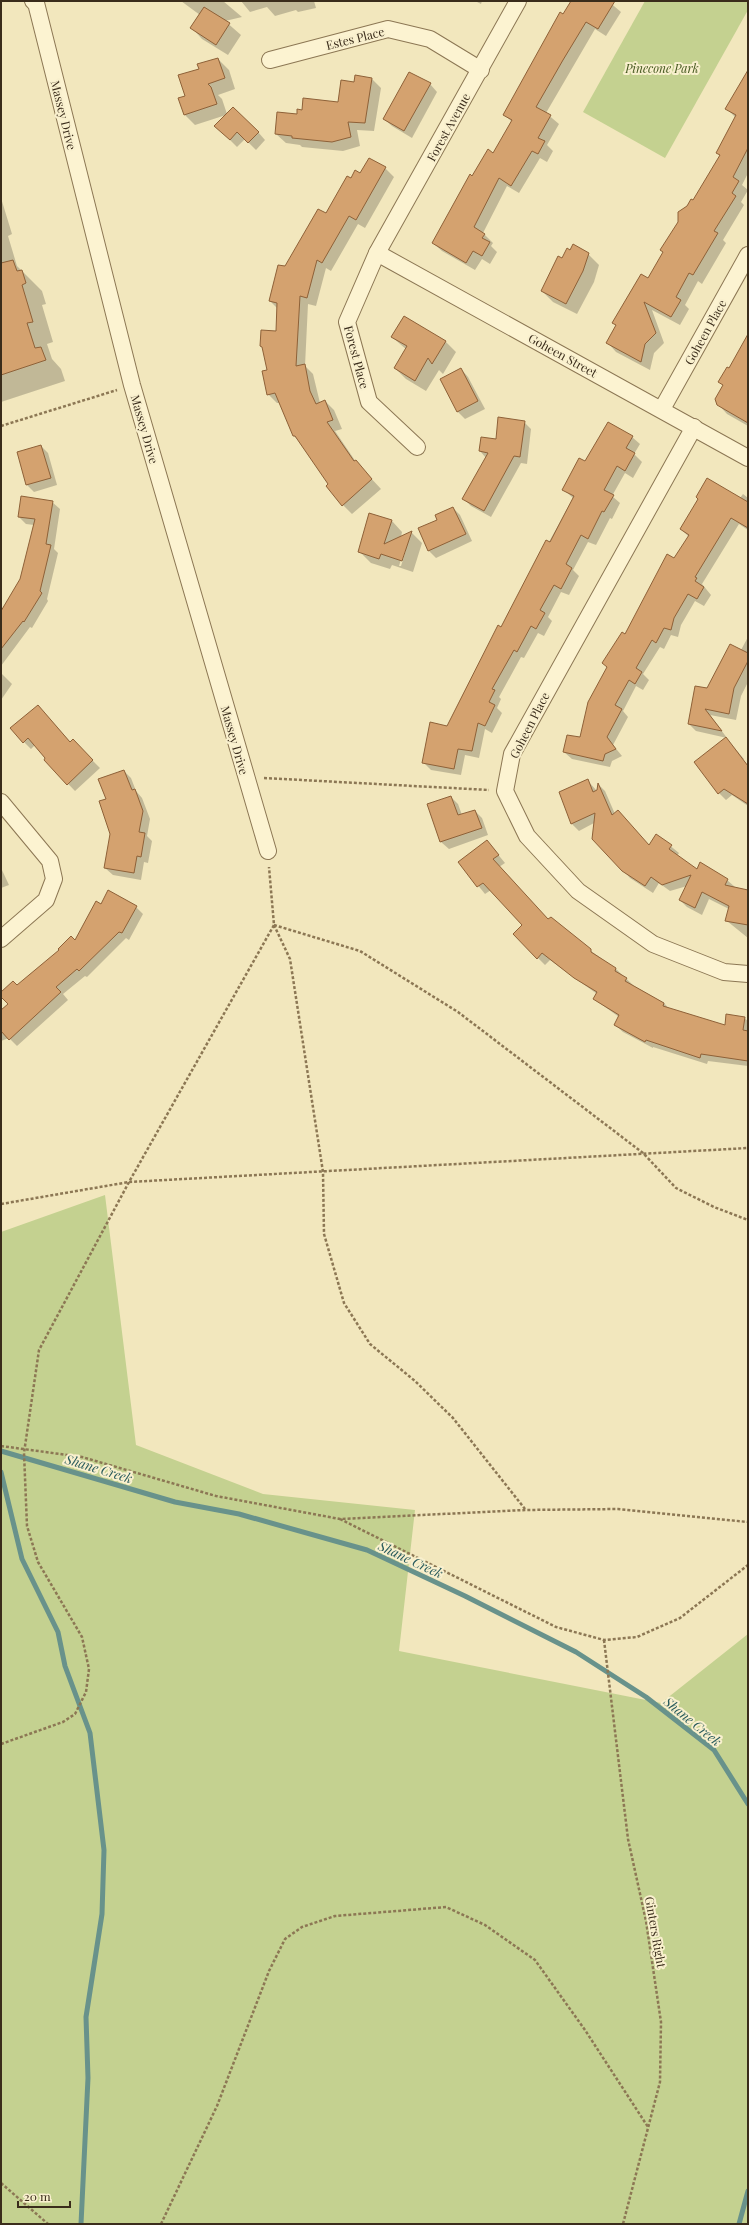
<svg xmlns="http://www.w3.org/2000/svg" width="749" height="2225" viewBox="0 0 749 2225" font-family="'Playfair Display',serif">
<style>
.green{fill:#c4d190}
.shadow{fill:#0003;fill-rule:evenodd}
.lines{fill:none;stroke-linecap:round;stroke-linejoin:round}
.stream{stroke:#68928b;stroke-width:5}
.building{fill:#d4a26f;stroke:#8e6138}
.minor-casing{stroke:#8c7754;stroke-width:18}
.path{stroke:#8c7754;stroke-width:2.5;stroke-dasharray:3 2;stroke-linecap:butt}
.minor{stroke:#fcf3d1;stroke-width:16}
.labels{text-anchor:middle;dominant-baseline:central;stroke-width:4;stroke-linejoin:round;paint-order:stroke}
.street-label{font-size:12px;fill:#3a2c1b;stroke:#f9f0ce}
.park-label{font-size:12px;font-style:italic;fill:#45581f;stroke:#f9f0ce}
.water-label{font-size:13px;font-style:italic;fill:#285a5b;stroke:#f9f0ce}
</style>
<rect width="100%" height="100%" fill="#f2e7bd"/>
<!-- green -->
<g class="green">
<path d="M645 1H748V10L665 158 583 112Z"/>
<path d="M105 1195 136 1445 263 1494 415 1510 399 1651 661 1703 748 1634V2224H1V1232Z"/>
</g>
<!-- shadow -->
<g class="shadow">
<path d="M181 1H223L242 17 225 21 241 35 228 55 202 39 192 28 200 15Z"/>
<path d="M241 1H314L316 8 298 12 296 10 275 16 267 7 250 12Z"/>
<path d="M475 1H482L481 4Z"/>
<path d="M572 1H608L621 12 606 36 595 29 546 113 559 124 547 145 553 151 547 162 540 158 519 193 507 186 483 233 493 243 491 246 497 252 490 264 482 259 475 270 442 251 433 243 473 177 494 154 512 122 504 114Z"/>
<path d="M218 59 229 70 235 89 218 95 222 99 227 114 258 132 265 140 256 150 245 139 237 147 216 126 226 115 195 125 184 114 186 96 200 69Z"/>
<path d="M748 72V173L742 185 748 190 741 202 744 205 723 240 726 243 702 284 698 281 685 305 689 309 680 325 652 310 664 343 654 353 650 370 616 352 608 343 617 326 613 322 649 279 720 156 717 152 735 117 727 109Z"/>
<path d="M372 79 381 88 374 131 357 130 360 146 343 151 302 147 300 145 286 143 276 134 302 111 338 103 355 83Z"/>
<path d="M430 84 437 92 412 138 392 126 384 119Z"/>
<path d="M369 159 385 168 394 177 365 228 358 224 331 271 326 268 316 306 308 304 305 366 313 374 320 403 325 401 334 410 342 429 335 431 356 462 381 489 352 514 343 505 302 444 294 436 280 403H277L268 394 269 371 264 349 261 346 277 332 278 309 270 301 285 267 352 179 361 174Z"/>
<path d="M1 198 12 234 8 236 17 266 42 291 46 304 42 305 53 342 47 344 52 359 61 369 65 381 1 402Z"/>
<path d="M571 251 588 254 599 265 594 282 577 314 553 302 542 291 562 260Z"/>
<path d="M392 337 445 341 456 352 443 374 439 370 426 391 406 379 395 368 407 350Z"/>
<path d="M748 337V426L727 414 718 404 724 386 719 381 730 370Z"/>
<path d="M461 369 468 377 485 409 465 419 458 412 441 380Z"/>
<path d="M524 422 531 429 527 464 521 463 491 517 471 506 464 499 486 458 480 451Z"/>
<path d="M608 423 632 437 640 444 634 454 642 462 633 478 625 473 612 496 620 503 612 519 610 518 596 545 588 542 573 570 579 576 569 595 561 592 548 617 552 621 544 636 538 633 524 658 521 657 499 697 501 699 497 708 502 713 492 733 485 729 479 758 465 755 461 775 431 770 423 762 448 727 573 498 563 489 586 463Z"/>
<path d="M41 446 48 453 57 485 34 492 27 485 18 452Z"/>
<path d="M743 494 748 498V530L739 524 702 584 711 595 704 606 695 601 681 625 678 637 671 635 664 649 660 647 643 674 649 680 643 690 636 686 623 711 628 717 613 745 622 756 612 761 610 767 572 759 564 752 581 738 625 635 689 537 681 529 740 498Z"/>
<path d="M52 502 60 509 54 549 58 553 47 599 48 601 32 628 30 627 1 666V613L21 580 34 525 26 524 19 517Z"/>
<path d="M453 508 460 515 472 541 436 558 429 551 438 520Z"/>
<path d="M392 521 402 532 401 537 411 532 422 543 413 572 392 565 390 569 371 563 360 552ZM404 550H406L401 566H399Z"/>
<path d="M748 637V682L741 696 736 720 710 715 727 738 696 731 689 724 708 689 741 650Z"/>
<path d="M1 673 12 684 1 700Z"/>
<path d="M38 706 71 743 73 741 100 768 75 791 45 760 47 758 35 745 31 749 24 742Z"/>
<path d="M726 738 744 759 738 763 748 770V806L732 795 726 800 719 793Z"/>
<path d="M124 771 131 778 136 791 142 798 150 819 147 836 152 841 148 863 144 862 141 880 113 875 105 868 111 834 107 800Z"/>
<path d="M587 780 597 791 599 785 605 791 615 814 649 846 657 835 679 853 677 856 698 871 727 880 735 887 748 891V938L727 921 729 909 709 899 702 915 687 907 680 900 687 886 670 891 659 883 653 893 630 878 623 870 594 823 579 831 572 824 560 792Z"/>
<path d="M451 797 458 804 462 815 475 811 482 818 488 835 449 849 441 842Z"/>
<path d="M487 841 505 863 499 867 548 920 616 969 634 986 664 1003 670 1010 726 1026 744 1018 748 1021V1066L708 1061 707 1064 653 1047V1048L623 1032 615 1025 619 1017 594 999 597 994 550 960 545 965 538 958 523 925 491 890 485 894 459 862Z"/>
<path d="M1 868 9 885 1 888Z"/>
<path d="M101 905 136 907 143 914 129 940 126 938 87 977 85 976 63 994 68 1000 17 1046 9 1038 1 1041V1011L9 1004 1 993 17 986 75 942Z"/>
</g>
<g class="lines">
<!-- stream -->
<g class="stream">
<path d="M1 1451 175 1502 239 1514 367 1550 465 1596 576 1652 646 1697 714 1750 748 1804"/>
<path d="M1 1472 22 1559 58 1632 65 1666 90 1733 104 1850 102 1914 86 2017 88 2078 81 2224"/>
<path d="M739 2224 748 2191"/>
</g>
</g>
<!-- building -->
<g class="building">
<path d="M571 1H615L598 29 586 22 563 60 536 107 551 115 538 138 545 141 538 154 532 151 511 186 499 178 474 227 485 234 482 238 490 242 482 256 473 251 466 263 432 243 470 174 472 176 488 149 493 153 512 120 503 115 560 12 563 14Z"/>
<path d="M204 7 230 23 216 45 190 28Z"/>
<path d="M218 58 225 78 208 84 211 87 217 104 184 115 178 98 185 96 178 75 199 69 197 64Z"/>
<path d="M748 70V148L733 177 739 181 732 193 736 196 714 231 718 233 693 275 689 273 676 297 681 300 671 317 644 302 656 333 645 344 641 362 606 343 616 325 612 323 641 274 648 278 663 252 660 250 678 222V212L687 206 691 199 693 200 720 155 716 153 736 115 725 109Z"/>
<path d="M409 72 431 83 404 131 383 119Z"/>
<path d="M355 75 372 78 365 123 348 122 351 137 332 142 292 138V136L275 134 277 112 297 114V109L302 110 303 98 338 102 341 80 354 82Z"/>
<path d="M233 107 259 132 248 143 237 132 230 140 214 126Z"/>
<path d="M369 158 386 167 356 220 349 216 322 263 317 260 307 298 300 296 296 366 305 364 310 391 316 404 325 400 333 420 327 422 354 461 356 460 372 479 342 506 326 486 328 484 295 436H293L275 393 267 395 262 371 267 370 262 347 260 346 261 330 276 331 277 303 269 301 278 265 285 266 318 209 326 213 347 176 351 178 355 170 360 173Z"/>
<path d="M573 244 589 253 583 271 566 304 541 291 558 256 562 258 567 248 570 250Z"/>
<path d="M13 260 17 271 22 270 26 283 22 285 33 322 27 323 35 348 41 347 46 360 1 375V263Z"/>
<path d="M404 316 446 341 432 364 428 358 415 381 394 368 407 346 391 337Z"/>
<path d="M748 334V423L717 405 715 399 723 385 718 382 727 367 729 368Z"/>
<path d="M461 368 478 401 457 412 440 379Z"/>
<path d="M498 417 525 421 520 457 514 456 484 511 462 499 488 453 479 451 481 437 496 439Z"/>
<path d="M608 422 633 436 626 448 635 453 625 471 617 466 604 490 614 495 604 512 602 511 588 539 581 535 566 564 572 568 561 589 554 585 540 610 545 613 536 629 531 626 517 652 514 650 492 689 495 690 489 702 495 705 485 726 478 723 472 751 458 749 454 769 422 763 430 722 447 726 498 625 501 627 546 540 550 542 574 496 562 490 579 458 585 461Z"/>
<path d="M41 445 51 478 26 485 17 452Z"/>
<path d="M707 478 748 502V528L731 518 695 577 697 578 695 581 704 587 697 599 688 594 674 618 671 630 664 628 656 643 652 640 636 668 642 672 635 684 629 680 615 705 622 709 607 737 616 749 605 754 603 761 563 752 567 735 580 737 588 702 607 667 602 663 622 632 625 634 667 554 674 558 689 535 680 529 698 499 696 497Z"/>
<path d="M21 496 53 501 46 544 51 545 40 591 42 593 24 622 23 621 1 649V611L20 579 35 519 18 517Z"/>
<path d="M453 507 466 534 428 551 418 528 437 520 435 515Z"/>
<path d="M369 513 392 520 384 544 412 531 402 561 381 554 379 559 358 552Z"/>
<path d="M730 644 748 653V661L734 688 729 714 705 709 722 731 688 724 695 686 707 688Z"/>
<path d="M38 705 70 742 73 739 93 760 67 785 44 760 45 758 28 738 23 743 10 728Z"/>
<path d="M726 737 748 766V804L724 789 718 794 694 762Z"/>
<path d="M124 770 132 790 135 789 143 811 139 832 145 833 141 857 137 856 134 873 104 868 110 834 99 801 106 799 98 779Z"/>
<path d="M588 779 593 792 597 790 598 783 612 815 618 810 649 845 656 834 672 845 669 849 697 869 700 862 728 879 725 885 748 890V925L725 921 729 906 702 892 695 908 679 900 691 875 662 885 651 877 645 886 622 871 592 839 595 813 571 824 559 792Z"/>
<path d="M451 796 458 815 475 810 482 828 440 842 427 804Z"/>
<path d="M487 840 499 855 493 859 548 919 551 917 591 949V952L616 968 615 971 627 978 625 981 664 1003 663 1006 725 1025 726 1014 745 1017 743 1030 748 1031V1061L701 1054 700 1058 646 1040 645 1042 614 1025 619 1015 593 999 597 992 574 978 542 953 537 959 513 934 522 925 483 883 477 887 458 862Z"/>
<path d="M108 890 137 906 122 933 119 932 79 971 77 969 56 987 61 992 9 1040 1 1031V1010L8 1004 1 997V992L13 981 17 985 59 950 58 949 71 936 75 940 96 901 101 904Z"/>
</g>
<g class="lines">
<!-- minor casing -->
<g class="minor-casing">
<g id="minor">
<path d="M33 1 36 3 132 385 268 851"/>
<path d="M270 60 388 29 430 39 481 70"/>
<path d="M377 253 748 458"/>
<path d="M662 409 748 255"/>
<path d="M694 427 512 754 505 791 527 836 578 891 653 944 724 972 748 974"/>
<path d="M417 447 369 402 347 322 377 253 518 1"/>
<path d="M1 802 50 861 54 879 46 900 1 939"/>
</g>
</g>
<!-- path -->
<g class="path">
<path d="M1 426 117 390"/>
<path d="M264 778 489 790"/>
<path d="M274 925 290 959 323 1172 324 1234 344 1303 370 1344 415 1381 453 1418 525 1509"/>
<path d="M274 925 360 951 458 1012 643 1153 676 1188 714 1207 748 1220"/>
<path d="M1 1204 129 1182 748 1148"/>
<path d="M1 1446 82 1457 216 1496 340 1519 525 1510 618 1509 748 1522"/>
<path d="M340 1519 556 1627 604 1640 637 1637 680 1618 748 1565"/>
<path d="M604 1640 628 1839 646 1921 661 2022 660 2082 623 2224"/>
<path d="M1 1744 63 1722 75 1714 86 1692 89 1669 82 1637 38 1562 27 1526 24 1453 39 1350 129 1182 274 925 269 867"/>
<path d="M1 2183 48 2224"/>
<path d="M161 2224 217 2106 269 1971 285 1939 302 1927 335 1916 446 1907 485 1925 535 1960 585 2030 648 2127"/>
</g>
<!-- minor -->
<use href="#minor" class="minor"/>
</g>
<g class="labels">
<!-- street labels -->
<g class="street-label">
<text transform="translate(355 38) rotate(-14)">Estes Place</text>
<text transform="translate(64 115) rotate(76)">Massey Drive</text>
<text transform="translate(448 127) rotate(-61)">Forest Avenue</text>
<text transform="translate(705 332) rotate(-61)">Goheen Place</text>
<text transform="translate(563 355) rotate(29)">Goheen Street</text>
<text transform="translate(357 357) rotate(75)">Forest Place</text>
<text transform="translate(145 429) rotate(74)">Massey Drive</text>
<text transform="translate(529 725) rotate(-63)">Goheen Place</text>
<text transform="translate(235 740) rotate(74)">Massey Drive</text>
<text transform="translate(656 1932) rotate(80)">Ginters Right</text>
</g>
<!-- park labels -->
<g class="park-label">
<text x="662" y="68">Pinecone Park</text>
</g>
<!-- water labels -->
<g class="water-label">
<text transform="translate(99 1468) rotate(17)">Shane Creek</text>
<text transform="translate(411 1559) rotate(25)">Shane Creek</text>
<text transform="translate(693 1721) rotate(39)">Shane Creek</text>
</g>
</g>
<!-- border -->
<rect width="749" height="2225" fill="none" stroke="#3a2c1b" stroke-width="4"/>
<!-- scale -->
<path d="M18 2201v6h52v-6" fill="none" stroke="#3a2c1b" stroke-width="2"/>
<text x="24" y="2201" font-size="12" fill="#3a2c1b" stroke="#f9f0ce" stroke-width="3" paint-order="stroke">20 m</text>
</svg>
